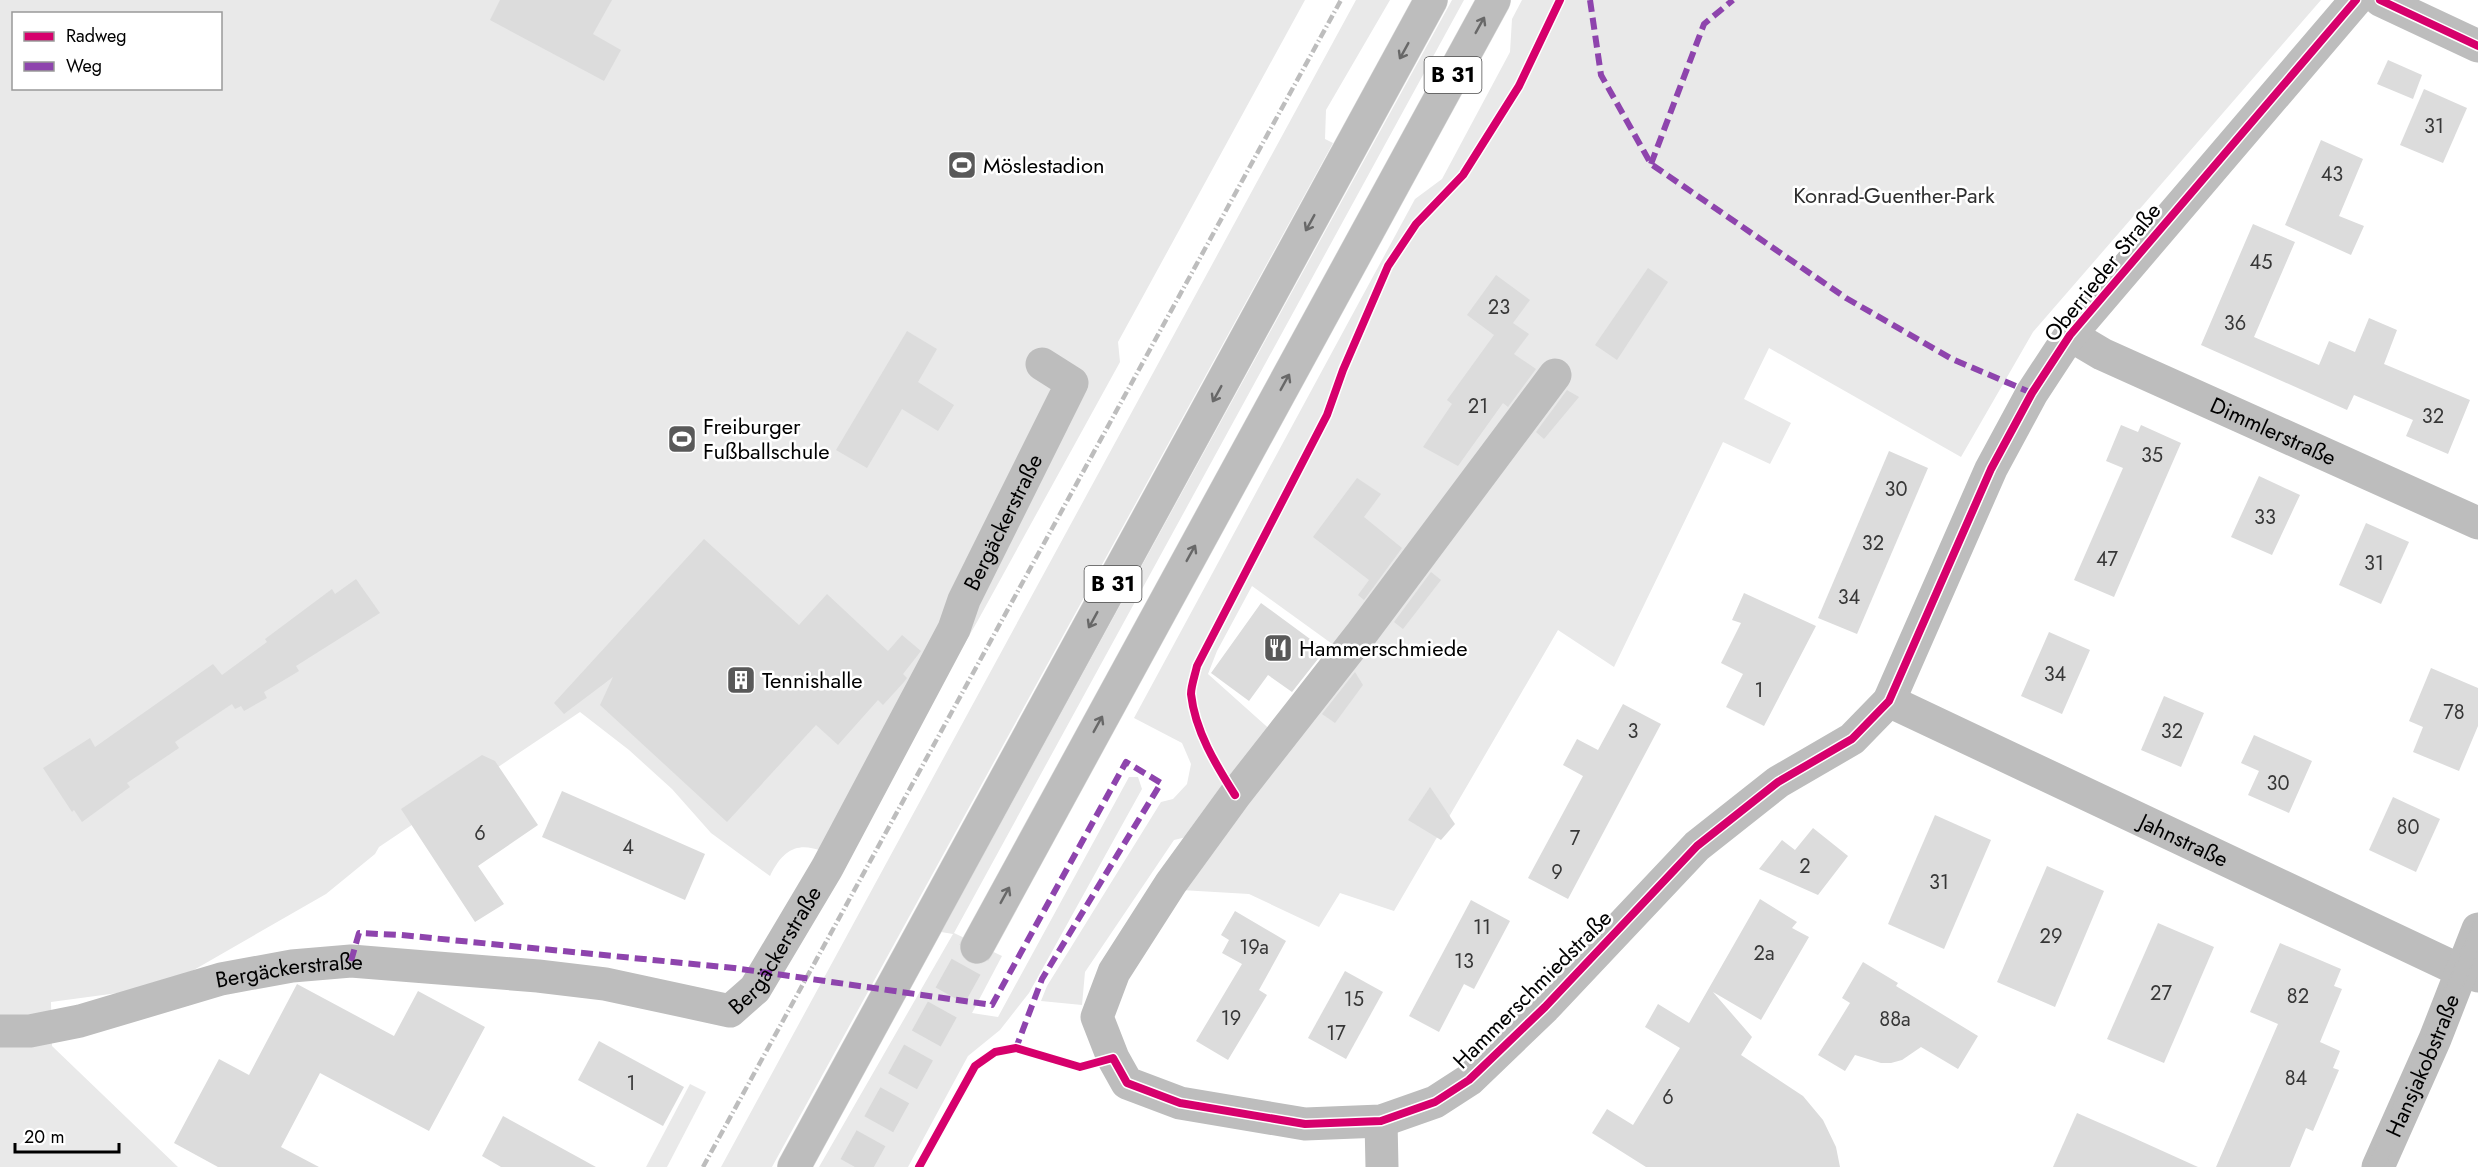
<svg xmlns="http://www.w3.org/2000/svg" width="2478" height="1167" viewBox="0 0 2478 1167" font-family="Jost,sans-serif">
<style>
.green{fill:#e9e9e9;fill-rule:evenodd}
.building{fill:#dcdcdc}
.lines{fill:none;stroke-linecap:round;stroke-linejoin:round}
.highway-tunnel{stroke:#d9d9d9;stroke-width:33;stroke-dasharray:33 16;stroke-linecap:butt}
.highway-casing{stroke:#dbdbdb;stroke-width:34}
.minor{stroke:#bdbdbd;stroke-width:33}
.highway{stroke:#bdbdbd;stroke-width:33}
.tram{stroke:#bdbdbd;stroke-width:1.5}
.rail{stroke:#bdbdbd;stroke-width:4.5;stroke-dasharray:9 3 1.5 3;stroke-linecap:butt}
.quiet{stroke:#8e44ad;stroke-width:6;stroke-dasharray:12 6;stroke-linecap:butt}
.cycleway-casing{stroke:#fff;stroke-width:11}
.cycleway{stroke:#d6006c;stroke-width:8}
.oneway{stroke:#686868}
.labels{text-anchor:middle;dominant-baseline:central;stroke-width:5;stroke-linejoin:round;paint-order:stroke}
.number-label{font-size:20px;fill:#373737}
.shield{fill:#fff;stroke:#4c4c4c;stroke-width:1.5}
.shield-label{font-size:21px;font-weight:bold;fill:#000}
.poi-label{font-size:22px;fill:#000;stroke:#fff;text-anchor:start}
.park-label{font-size:22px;fill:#2e2e2e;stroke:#fff}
.street-label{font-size:22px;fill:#000;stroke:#fff}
</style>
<rect width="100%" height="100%" fill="#fff"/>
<!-- green -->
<g class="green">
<path d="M0 0H1305L1118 342 1120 362 977 622 840 860C810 843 788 838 770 876L711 833 672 789 629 750 580 712 379 847 375 854 326 894 192 971 140 990 51 1002 52 1046 178 1167H0ZM14 14H220V88H14Z"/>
<path d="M1356 0H1390L1326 110 1325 139 1333 143 772 1167H721Z"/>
<path d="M1452 0H1464L954 933 1002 956 972 1013 998 1017 1129 777H1138L1142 789 1029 993 1000 1030 968 1056 908 1167H819L953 934 941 932Z"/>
<path d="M1522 0H2321L2033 332 1961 457 1769 348 1744 399 1791 423 1770 464 1723 442 1614 667 1558 630 1394 911 1340 893 1319 927 1249 894 1181 890 1353 659 1252 586 1217 651 1208 674 1275 734 1195 835 1174 840 1085 972 1082 1005 1041 1001 1047 986 1161 802 1173 799 1187 784 1191 764 1182 743 1134 718 1415 199 1442 179 1510 52 1512 19Z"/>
<path d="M690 1084 706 1092 667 1167H646Z"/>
</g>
<!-- building -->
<g class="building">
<path d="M500 0H612L593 34 621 50 604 81 490 20Z"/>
<path d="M2388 60 2422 75 2413 99 2377 84Z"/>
<path d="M2424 89 2467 108 2443 163 2400 145Z"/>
<path d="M2321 140 2363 159 2339 216 2364 226 2351 255 2285 225Z"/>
<path d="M2253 224 2295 242 2254 337 2319 365 2329 341 2355 352 2369 318 2397 330 2384 364 2470 400 2448 454 2406 436 2413 420 2354 395 2347 410 2201 345Z"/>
<path d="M1648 268 1668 282 1617 360 1595 345Z"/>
<path d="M1496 275 1530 300 1513 323 1529 334 1514 354 1536 369 1508 407 1503 403 1458 466 1423 447 1452 404 1447 400 1494 335 1467 315Z"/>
<path d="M907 331 937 349 918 382 954 405 938 431 902 409 867 468 836 450Z"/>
<path d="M1567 390 1579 397 1544 439 1536 432Z"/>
<path d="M2121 425 2138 432 2141 425 2181 443 2114 597 2074 580 2123 468 2106 461Z"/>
<path d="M1889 451 1928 468 1857 634 1818 618Z"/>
<path d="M2259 476 2300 495 2272 555 2231 537Z"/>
<path d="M1357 478 1381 494 1364 517 1402 548 1364 600 1358 595 1369 580 1313 537Z"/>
<path d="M2366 523 2409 542 2381 604 2339 585Z"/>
<path d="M704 539 799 625 827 594 888 651 902 635 921 651 903 674 907 678 904 682 883 705 878 700 838 745 816 725 727 822 600 705 613 677 564 714 554 703Z"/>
<path d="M1431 572 1441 580 1403 629 1394 622Z"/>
<path d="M356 579 380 613 296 666 299 671 264 692 267 698 244 711 241 706 235 709 232 704 175 742 179 748 127 783 130 787 82 822 74 810 72 812 43 768 90 738 95 747 213 664 222 675 267 642 265 639 332 589 335 594Z"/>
<path d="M1744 593 1816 626 1764 726 1726 707 1743 674 1721 663 1741 623 1732 620Z"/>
<path d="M1261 603 1325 650 1292 692 1268 675 1249 701 1211 673Z"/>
<path d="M2049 632 2090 650 2062 714 2021 696Z"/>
<path d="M2431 668 2478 688V726L2459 771 2413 752 2423 727 2409 721Z"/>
<path d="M1355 672 1363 685 1335 723 1322 714Z"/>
<path d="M2164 696 2204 713 2181 767 2141 750Z"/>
<path d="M1623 704 1661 724 1568 899 1528 878 1583 776 1563 765 1577 739 1598 750Z"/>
<path d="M2254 735 2312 761 2289 813 2248 795 2259 771 2241 763Z"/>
<path d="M482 755 495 761 538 825 478 866 504 904 475 922 401 809Z"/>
<path d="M1430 787 1455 824 1441 840 1408 820Z"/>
<path d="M562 791 705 854 685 900 542 837Z"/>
<path d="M2393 797 2440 819 2416 872 2369 850Z"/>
<path d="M1935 815 1991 840 1944 949 1888 924Z"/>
<path d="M1813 828 1848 856 1818 895 1759 869 1782 840 1795 850Z"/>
<path d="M2047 866 2104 891 2055 1007 1997 982Z"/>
<path d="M1760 899 1797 922 1792 928 1809 937 1761 1020 1713 992 1752 1037 1741 1055 1803 1096 1823 1120 1836 1147 1840 1167H1646L1592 1133 1607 1109 1633 1125 1680 1048 1645 1027 1658 1004 1689 1023Z"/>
<path d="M1471 900 1510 921 1474 989 1464 984 1439 1032 1409 1016Z"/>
<path d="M1235 911 1286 941 1259 990 1267 995 1228 1060 1196 1041 1242 964 1222 953 1229 940 1221 935Z"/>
<path d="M2158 923 2214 947 2164 1063 2107 1039Z"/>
<path d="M2280 943 2341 969 2334 986 2342 989 2320 1042 2340 1051 2333 1068 2339 1070 2313 1131 2306 1128 2290 1167H2216L2278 1024 2250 1012Z"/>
<path d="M1863 962 1898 983 1896 986 1978 1036 1958 1069 1921 1047 1902 1060 1891 1063H1881L1855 1055 1845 1071 1818 1055 1850 1003 1842 998Z"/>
<path d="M1345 971 1383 992 1346 1059 1308 1038Z"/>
<path d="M297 984 394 1036 418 991 485 1027 429 1131 320 1073 281 1147 319 1167H218L174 1143 219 1059 249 1075Z"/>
<path d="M599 1041 684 1087 663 1126 578 1080Z"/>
<path d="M2077 1113 2125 1134 2198 1167H2053Z"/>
<path d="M503 1116 596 1167H501L482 1156Z"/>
</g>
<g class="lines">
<!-- highway-tunnel -->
<path class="highway-tunnel" d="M855 1167 977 947"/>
<!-- highway casing -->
<g class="highway-casing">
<g id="highway">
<path d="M977 947 1494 0"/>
<path d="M794 1167 1431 0"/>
</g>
</g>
<!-- minor -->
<g class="minor">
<path d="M2380 0 2478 46"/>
<path id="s1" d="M2070 335 2102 354 2478 523"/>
<path d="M1555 375 1362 633 1235 795 1171 883 1114 972 1097 1017 1113 1058 1127 1083 1180 1103 1305 1124 1381 1121 1435 1102 1469 1080 1545 1007 1697 846 1778 782 1852 739 1889 701 1991 469 2032 393 2070 335 2356 0"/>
<path id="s2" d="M1889 701 2455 968 2478 976"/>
<path id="s3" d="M0 1031H30L80 1021 221 979 292 966 351 961 538 976 605 984 730 1011 755 989 827 868 954 629 964 600 1072 383 1042 364"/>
<path d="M1381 1121 1382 1167"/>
<path id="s4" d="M2378 1167 2435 1039 2478 929"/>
</g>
<!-- highway -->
<use href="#highway" class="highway"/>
<!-- tram -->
<g class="tram">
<path d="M2367 1167 2478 914"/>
<path d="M2385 1167 2478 951"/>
</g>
<!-- rail -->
<path class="rail" d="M703 1167 1341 0"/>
<!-- quiet -->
<g class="quiet">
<path d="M1590 0 1601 75 1651 164 1846 298 1952 359 2032 393"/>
<path d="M1651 164 1704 24 1733 0"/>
<path d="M351 961 359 933 401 935 734 968 992 1005 1126 762 1161 783 1042 979 1016 1048"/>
</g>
<!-- cycleway casing -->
<g class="cycleway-casing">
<g id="cycleway">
<path d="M2380 0 2478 46"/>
<path d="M1235 795C1216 765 1195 731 1191 694 1191 686 1195 675 1197 666L1327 415 1343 370 1388 266 1416 224 1463 175 1519 86 1560 0"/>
<path d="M919 1167 975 1066 995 1052 1016 1048 1080 1067 1113 1058 1127 1083 1180 1103 1305 1124 1381 1121 1435 1102 1469 1080 1545 1007 1697 846 1778 782 1852 739 1889 701 1991 469 2032 393 2070 335 2356 0"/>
</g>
</g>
<!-- cycleway -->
<use href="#cycleway" class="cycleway"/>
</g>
<!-- one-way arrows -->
<defs><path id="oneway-shaft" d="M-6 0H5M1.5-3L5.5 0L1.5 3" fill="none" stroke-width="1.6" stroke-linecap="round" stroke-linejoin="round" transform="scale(1.5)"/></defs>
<g class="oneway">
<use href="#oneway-shaft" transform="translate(1480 25) rotate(-61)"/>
<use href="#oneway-shaft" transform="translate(1404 51) rotate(119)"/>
<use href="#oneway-shaft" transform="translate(1310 223) rotate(119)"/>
<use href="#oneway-shaft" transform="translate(1285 382) rotate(-61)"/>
<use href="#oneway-shaft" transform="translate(1217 394) rotate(119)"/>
<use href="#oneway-shaft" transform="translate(1191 553) rotate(-61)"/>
<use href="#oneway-shaft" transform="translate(1093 620) rotate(119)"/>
<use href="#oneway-shaft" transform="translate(1098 724) rotate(-61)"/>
<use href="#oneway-shaft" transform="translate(1005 895) rotate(-61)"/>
</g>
<!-- icons -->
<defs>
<g id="stadium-square" transform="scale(1.5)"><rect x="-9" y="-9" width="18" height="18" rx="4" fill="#595959" stroke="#fff"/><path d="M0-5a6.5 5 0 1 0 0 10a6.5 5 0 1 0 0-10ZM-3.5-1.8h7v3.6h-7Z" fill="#fff"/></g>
<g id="restaurant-square" transform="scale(1.5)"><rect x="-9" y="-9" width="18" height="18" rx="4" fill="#595959" stroke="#fff"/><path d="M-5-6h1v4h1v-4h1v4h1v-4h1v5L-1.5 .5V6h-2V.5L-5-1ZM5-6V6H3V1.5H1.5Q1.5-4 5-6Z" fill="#fff"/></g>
<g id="building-square" transform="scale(1.5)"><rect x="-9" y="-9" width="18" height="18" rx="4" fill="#595959" stroke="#fff"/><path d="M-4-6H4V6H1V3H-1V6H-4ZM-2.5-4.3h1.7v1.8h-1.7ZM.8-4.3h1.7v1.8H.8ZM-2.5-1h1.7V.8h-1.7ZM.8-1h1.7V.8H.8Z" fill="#fff"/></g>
</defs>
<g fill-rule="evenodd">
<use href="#stadium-square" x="962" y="165"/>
<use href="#stadium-square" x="682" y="439"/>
<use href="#restaurant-square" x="1278" y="648"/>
<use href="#building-square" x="741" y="680"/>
</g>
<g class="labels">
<!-- number labels -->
<g class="number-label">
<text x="2434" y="126">31</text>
<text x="2332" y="174">43</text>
<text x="2261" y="262">45</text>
<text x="1499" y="307">23</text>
<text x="2235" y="323">36</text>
<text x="1478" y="406">21</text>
<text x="2433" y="416">32</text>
<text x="2152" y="455">35</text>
<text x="1896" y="489">30</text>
<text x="2265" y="517">33</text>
<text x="1873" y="543">32</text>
<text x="2107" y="559">47</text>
<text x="2374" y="563">31</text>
<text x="1849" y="597">34</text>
<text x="2055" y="674">34</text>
<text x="1759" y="690">1</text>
<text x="2454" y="712">78</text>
<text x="1633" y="731">3</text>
<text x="2172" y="731">32</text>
<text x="2278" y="783">30</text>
<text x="2408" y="827">80</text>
<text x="480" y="833">6</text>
<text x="1575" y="838">7</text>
<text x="628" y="847">4</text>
<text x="1805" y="866">2</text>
<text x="1557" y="872">9</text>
<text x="1939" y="882">31</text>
<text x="1482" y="927">11</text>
<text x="2051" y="936">29</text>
<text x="1254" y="947">19a</text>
<text x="1764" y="953">2a</text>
<text x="1464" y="961">13</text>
<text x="2161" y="993">27</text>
<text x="2298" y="996">82</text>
<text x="1354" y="999">15</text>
<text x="1231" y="1018">19</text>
<text x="1895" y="1019">88a</text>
<text x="1336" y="1033">17</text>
<text x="2296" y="1078">84</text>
<text x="631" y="1083">1</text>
<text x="1668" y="1097">6</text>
</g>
<!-- shield labels -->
<g class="shield">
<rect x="1424.5" y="57" width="57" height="36" rx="4.5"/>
<rect x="1084.5" y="566" width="57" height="36" rx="4.5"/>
</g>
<g class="shield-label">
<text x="1453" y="75">B 31</text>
<text x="1113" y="584">B 31</text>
</g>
<!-- poi labels -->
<g class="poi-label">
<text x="983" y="165">Möslestadion</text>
<text x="703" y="426">Freiburger<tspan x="703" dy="25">Fußballschule</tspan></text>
<text x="1299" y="648">Hammerschmiede</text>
<text x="762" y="680">Tennishalle</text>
</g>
<!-- park labels -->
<g class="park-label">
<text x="1894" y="195">Konrad-Guenther-Park</text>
</g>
<!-- street labels -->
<g class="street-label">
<text transform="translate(2102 272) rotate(-51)">Oberrieder Straße</text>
<text stroke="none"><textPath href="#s1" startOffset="225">Dimmlerstraße</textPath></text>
<text stroke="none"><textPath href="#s3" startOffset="1305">Bergäckerstraße</textPath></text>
<text stroke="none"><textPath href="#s2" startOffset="326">Jahnstraße</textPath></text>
<text stroke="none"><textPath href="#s3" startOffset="819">Bergäckerstraße</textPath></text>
<text stroke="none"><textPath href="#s3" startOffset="297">Bergäckerstraße</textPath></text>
<text transform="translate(1532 989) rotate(-45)">Hammerschmiedstraße</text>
<text stroke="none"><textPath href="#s4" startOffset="111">Hansjakobstraße</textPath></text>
</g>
</g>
<!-- legend -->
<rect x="12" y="12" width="210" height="78" fill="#ffffff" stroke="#999999" stroke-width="1.5"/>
<rect x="24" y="32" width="30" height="9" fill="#d6006c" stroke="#999999" stroke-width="1.5"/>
<text x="66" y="42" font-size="18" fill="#000000">Radweg</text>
<rect x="24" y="62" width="30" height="9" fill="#8e44ad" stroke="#999999" stroke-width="1.5"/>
<text x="66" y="72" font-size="18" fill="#000000">Weg</text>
<!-- scale -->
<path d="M15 1143v9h104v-9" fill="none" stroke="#000000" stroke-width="3"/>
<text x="24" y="1143" font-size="18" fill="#000000" stroke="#ffffff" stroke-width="4.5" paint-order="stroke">20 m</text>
</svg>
